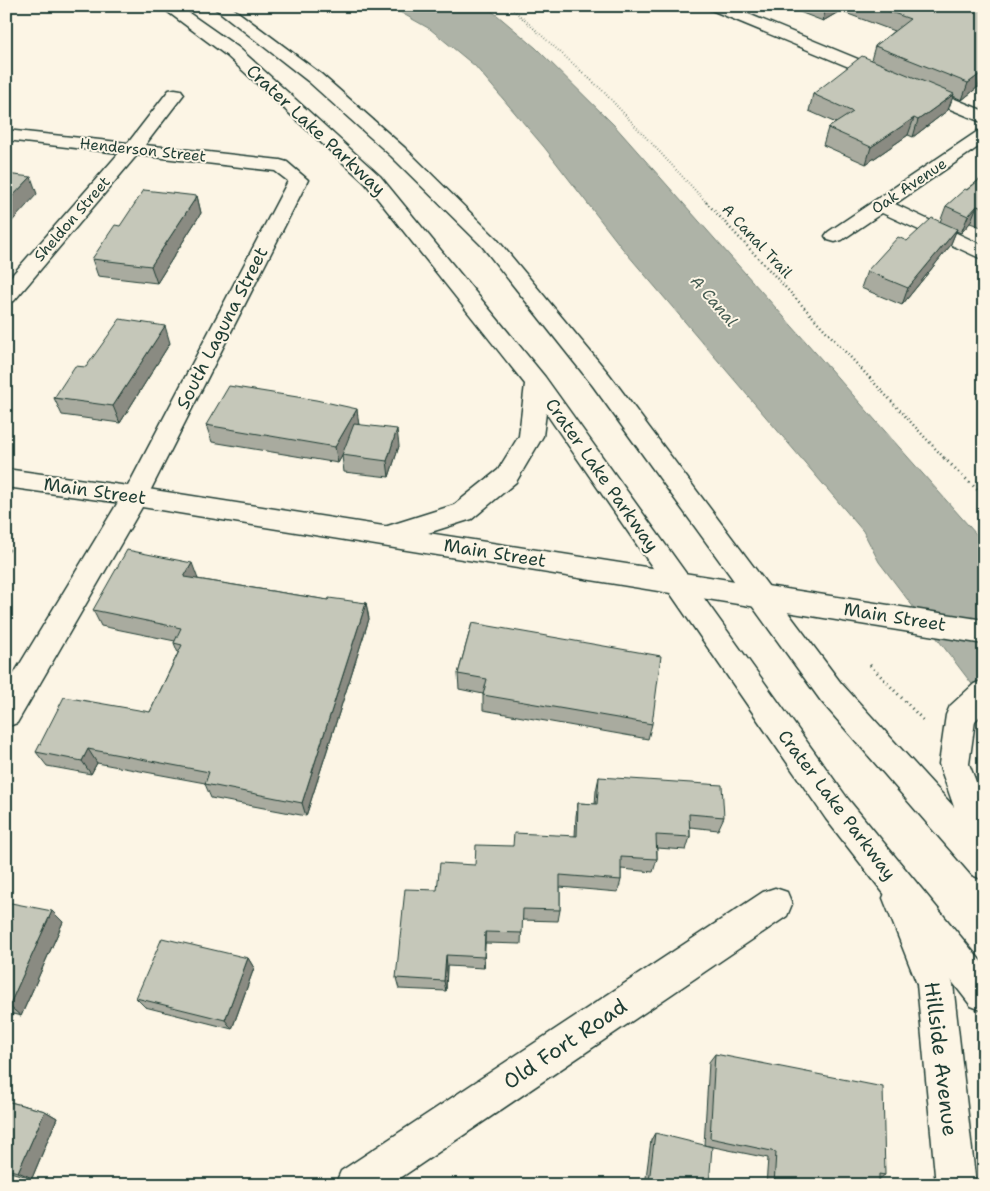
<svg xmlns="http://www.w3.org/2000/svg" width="990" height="1191" viewBox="0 0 990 1191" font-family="'Shantell Sans',sans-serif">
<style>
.water{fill:#aeb3a7;stroke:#758479}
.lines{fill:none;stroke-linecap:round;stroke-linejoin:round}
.minor-casing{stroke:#1f3d34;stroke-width:3}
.tertiary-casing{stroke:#1f3d34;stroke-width:3}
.primary-casing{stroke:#1f3d34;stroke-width:3}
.path-far2{stroke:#1f3d34;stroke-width:2;stroke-dasharray:0.5 2.5;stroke-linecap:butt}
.path-far1{stroke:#1f3d34;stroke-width:2.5;stroke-dasharray:1 3;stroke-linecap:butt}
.path{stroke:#1f3d34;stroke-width:3;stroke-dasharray:1 4;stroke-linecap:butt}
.minor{fill:#fcf5e5;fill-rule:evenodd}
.tertiary{fill:#fcf5e5;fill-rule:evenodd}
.primary{fill:#fcf5e5;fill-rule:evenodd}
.wall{fill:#a9ab9f;stroke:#1f3d34}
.shaded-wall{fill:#8a8b82;stroke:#1f3d34}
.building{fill:#c5c7b9;stroke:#1f3d34}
.labels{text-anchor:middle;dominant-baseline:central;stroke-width:4;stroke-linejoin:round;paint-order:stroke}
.far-street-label{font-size:15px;fill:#1f3d34;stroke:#fcf5e5}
.far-water-label{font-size:16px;font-style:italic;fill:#435a51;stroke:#fcf5e5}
.street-label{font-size:18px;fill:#1f3d34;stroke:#fcf5e5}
.near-street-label{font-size:21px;fill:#1f3d34;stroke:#fcf5e5}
</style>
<rect width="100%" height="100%" fill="#fcf5e5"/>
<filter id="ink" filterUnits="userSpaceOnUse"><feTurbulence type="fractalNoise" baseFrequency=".02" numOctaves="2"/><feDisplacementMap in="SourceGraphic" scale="10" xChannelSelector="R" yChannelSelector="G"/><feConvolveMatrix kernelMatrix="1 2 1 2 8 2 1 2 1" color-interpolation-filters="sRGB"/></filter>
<g filter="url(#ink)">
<!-- water -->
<path class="water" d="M389 6H484L497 15 536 48 614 125 984 543V700L879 562 863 531 622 248 544 147 475 66 430 29Z"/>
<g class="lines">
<!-- minor casing -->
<g class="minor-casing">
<g id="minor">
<path d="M707 6H729L984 111V123L709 9Z"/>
<path d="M175 89 181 90 184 94 145 145 280 160 287 162 308 180 144 503 135 505 6 487V469L128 486 288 181 275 171 137 155 14 301 6 303V282L119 153 6 140V130L128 143 169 90Z"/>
<path d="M984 130V143L895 204 984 246V260L882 213 842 240 835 242 828 240 825 236 828 232 978 131Z"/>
<path d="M900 882 912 886 953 984 976 1185H936L917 984 883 898 888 886Z"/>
<path d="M775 888 787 892 792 904 787 916 390 1185H335L341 1171 763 892Z"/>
</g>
</g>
<!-- tertiary casing -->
<g class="tertiary-casing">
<path id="tertiary" d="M135 487 984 620V644L142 507 17 723 6 727V687L126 489Z"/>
</g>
<!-- primary casing -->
<g class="primary-casing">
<g id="primary">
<path d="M160 6H179L239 48 380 176 545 377 848 799 984 965V1011L971 1006 826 819 546 413 543 436 516 482 472 519 387 546 378 543 374 536 378 529 454 505 498 470 519 436 525 384 366 184 227 56Z"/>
<path d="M212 6H230L321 74 405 148 496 238 609 374 841 683 954 807 939 764 946 715 950 706 974 684 984 680V712L975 721 969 764 984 802V880L972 875 821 701 593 386 482 246 391 156 309 82Z"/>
</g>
</g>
<!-- path-far2 -->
<path class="path-far2" d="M509 6 601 89 707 203"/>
<!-- path-far1 -->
<path class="path-far1" d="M706 202 946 460"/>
<!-- path -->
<g class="path">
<path d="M944 458 984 496"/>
<path d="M870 665 923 720"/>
</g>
<!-- minor -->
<use href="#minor" class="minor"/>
<!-- tertiary -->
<use href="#tertiary" class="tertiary"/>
<!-- primary -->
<use href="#primary" class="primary"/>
</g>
<!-- wall -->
<g class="wall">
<path d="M784 6H984V86L981 88 978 87 962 100 953 96 948 110 913 137 908 135 866 164 823 145 828 128 836 123 809 111 813 94 871 60 875 46 894 31 840 11 823 21Z"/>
<path d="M984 176V228L970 223 961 233 956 231 950 246 902 305 861 288 867 271 907 241 940 222 946 206Z"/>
<path d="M197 196 201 213 157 283 98 276 92 259 120 226Z"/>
<path d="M170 343 120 423 62 415 54 398 86 367Z"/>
<path d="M359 424 399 446 389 477 344 472 342 456 338 463 212 442 206 425Z"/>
<path d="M197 579 328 600 366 603 369 619 306 816 211 798 205 784V783L97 763 91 774 47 766 36 752 150 712 178 653 174 643 175 641 101 626 93 610 198 579Z"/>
<path d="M472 623 652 724 648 739 483 710V694L459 689 458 674Z"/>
<path d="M599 777 724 817 718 830 690 827V837L686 850 657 848V859L653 872 621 869V880L618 892 560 887V910L558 921 522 920 521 944 485 943 484 968 447 966 446 991 399 989 396 978 437 890 475 865 513 846 575 836 576 816 578 803 595 804 596 791Z"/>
<path d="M6 902 63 922 21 1016 13 1014 6 1027Z"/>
<path d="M248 958 254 968 232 1029 145 1007 136 998Z"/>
<path d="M715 1054 885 1175 879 1179V1185H766L768 1158 704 1145 709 1062Z"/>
<path d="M6 1101 45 1111 57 1118 32 1178 6 1171Z"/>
<path d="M655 1133 709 1185H645L651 1140Z"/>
</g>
<!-- shaded-wall -->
<g class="shaded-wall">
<path d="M826 6H841L840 11 823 21Z"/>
<path d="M984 71 978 87 962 100 968 83Z"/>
<path d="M954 94 948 110 913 137 918 120Z"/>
<path d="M914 118 908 135 866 164 871 147Z"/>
<path d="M31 177 37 194 6 228V203Z"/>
<path d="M197 196 201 213 157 283 151 266Z"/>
<path d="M977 206 970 223 961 233 968 216Z"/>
<path d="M957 229 950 246 902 305 908 288Z"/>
<path d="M165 326 170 343 120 423 113 406Z"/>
<path d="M357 409 359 426 338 463 335 447Z"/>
<path d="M397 429 399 446 389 477 387 461Z"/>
<path d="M6 545 10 550 6 555Z"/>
<path d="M192 563 198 579 190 593 184 577Z"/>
<path d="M366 603 369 619 306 816 302 803Z"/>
<path d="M88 749 97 763 91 774 82 761Z"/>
<path d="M52 911 63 922 21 1016 9 1006Z"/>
<path d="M485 932V943L484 968V957Z"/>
<path d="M446 955 447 966 446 991 444 981Z"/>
<path d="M248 958 254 968 232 1029 225 1020Z"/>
<path d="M6 1009 13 1014 6 1027Z"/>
<path d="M45 1111 57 1118 32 1178 18 1172Z"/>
</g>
<!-- building -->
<g class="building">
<path d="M874 6H969L984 12V71L968 83 875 46 910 19Z"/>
<path d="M862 56 954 94 918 120 914 118 871 147 828 128 853 112 813 94Z"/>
<path d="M6 174 31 177 6 203Z"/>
<path d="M984 176V208L977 206 968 216 946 206 965 189 967 190Z"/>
<path d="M144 190 197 196 151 266 92 259 115 225 120 226Z"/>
<path d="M932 218 957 229 908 288 867 271 898 237 907 241Z"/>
<path d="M120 319 165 326 113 406 54 398 75 366 86 367Z"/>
<path d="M229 386 316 400 357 409 335 447 206 425Z"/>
<path d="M354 424 397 429 387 461 342 455Z"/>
<path d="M127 550 192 563 184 577 328 600 329 598 366 603 302 803 205 784 209 772 88 749 82 761 36 752 64 697 150 712 182 645 174 643 181 628 93 610Z"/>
<path d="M472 623 661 656 652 724 483 695 487 679 458 674Z"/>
<path d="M599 777 722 785 724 817 689 814 690 837 656 835 657 859 621 857V880L560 875V910L523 909 522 933 485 932 484 957 446 955 444 981 396 978 405 889 437 890 440 863 475 865 476 845 513 846 514 833 577 836 578 803 597 804Z"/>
<path d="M6 902 52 911 9 1006H6Z"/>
<path d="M162 938 248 958 225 1020 136 998Z"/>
<path d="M715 1054 883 1087 885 1175 879 1174V1185H774L776 1152 710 1138Z"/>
<path d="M6 1101 45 1111 18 1172 6 1169Z"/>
<path d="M655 1133 712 1147 709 1185H659L649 1182Z"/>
</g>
</g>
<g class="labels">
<!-- far-street labels -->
<g class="far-street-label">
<text transform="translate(143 150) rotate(6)">Henderson Street</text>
<text transform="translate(909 186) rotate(-34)">Oak Avenue</text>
<text transform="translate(72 219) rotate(-49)">Sheldon Street</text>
<text transform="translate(757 241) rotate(47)">A Canal Trail</text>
</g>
<!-- far-water labels -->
<g class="far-water-label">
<text transform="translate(714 301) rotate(49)">A Canal</text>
</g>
<!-- street labels -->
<g class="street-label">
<text transform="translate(316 130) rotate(43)">Crater Lake Parkway</text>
<text transform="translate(222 328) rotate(-63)">South Laguna Street</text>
<text transform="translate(602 475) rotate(55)">Crater Lake Parkway</text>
<text transform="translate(95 491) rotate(8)">Main Street</text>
<text transform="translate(495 553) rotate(9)">Main Street</text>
<text transform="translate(895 617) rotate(9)">Main Street</text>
<text transform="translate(837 805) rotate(53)">Crater Lake Parkway</text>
</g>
<!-- near-street labels -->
<g class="near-street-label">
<text transform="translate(565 1044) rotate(-34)">Old Fort Road</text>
<text transform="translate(941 1059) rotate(83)">Hillside Avenue</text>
</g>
</g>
<!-- margin -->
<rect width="990" height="1191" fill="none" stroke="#fcf5e5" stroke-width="25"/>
<rect x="12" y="12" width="965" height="1166" fill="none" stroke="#1f3d34" stroke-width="2" filter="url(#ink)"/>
</svg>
